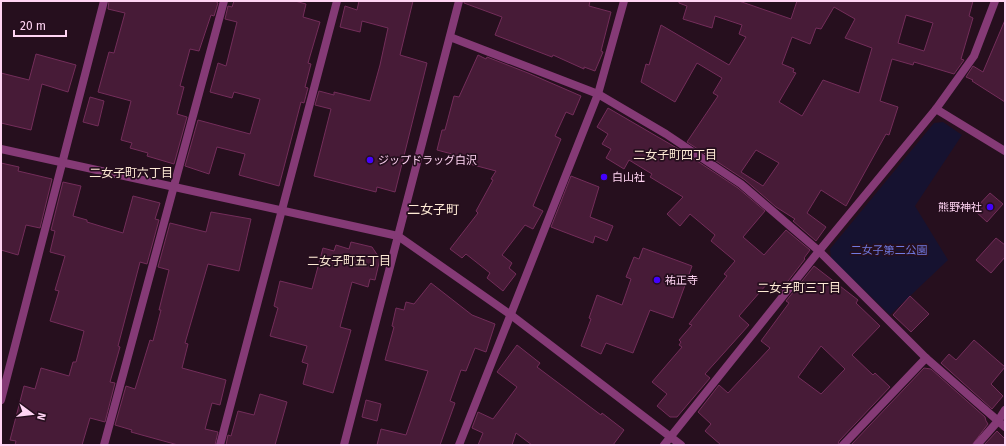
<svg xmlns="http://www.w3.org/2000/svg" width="1006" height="446" viewBox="0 0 1006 446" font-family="'Fira Sans','Noto Sans JP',sans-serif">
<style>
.park{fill:#161230}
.building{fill:#471b37;stroke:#732d5a;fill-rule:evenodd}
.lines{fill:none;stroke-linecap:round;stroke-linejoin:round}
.minor{stroke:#853a76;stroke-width:8}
.tertiary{stroke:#853a76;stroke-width:8}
.poi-dot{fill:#4301fe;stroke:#260f1e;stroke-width:1.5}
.labels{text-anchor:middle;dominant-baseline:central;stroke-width:3.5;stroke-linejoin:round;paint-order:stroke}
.poi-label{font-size:11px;fill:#ffd4f3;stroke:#260f1e;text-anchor:start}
.park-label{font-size:11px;fill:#707ae2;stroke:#260f1e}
.neighbourhood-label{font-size:12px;fill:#ffebd6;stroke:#260f1e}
.quarter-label{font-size:13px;fill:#ffebd6;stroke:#260f1e}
</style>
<rect width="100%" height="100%" fill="#260f1e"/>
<!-- park -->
<path class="park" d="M943 122 962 135 915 206 948 260 890 315 831 258 830 249 934 123Z"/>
<!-- building -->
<g class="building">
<path d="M109 1H215L218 3 214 16 211 15 199 51 190 49 180 86 184 87 177 114 187 117 174 164 147 156 148 153 130 148 132 143 121 140 131 101 98 92 109 52 114 53 125 13 108 9Z"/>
<path d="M234 1H295L306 4 303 17 320 22 308 63 311 64 305 87 308 88 304 103 301 102 279 186 239 175 245 154 217 147 209 174 185 166 198 120 250 134 260 99 234 92 232 98 210 92 218 63 226 66 237 22 225 19 228 6 232 7Z"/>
<path d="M359 1H413L400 55 427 63 395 192 377 187 376 192 314 176 331 109 315 105 319 91 334 95V92L370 101 380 65 388 28 362 21 360 32 340 27 345 6 357 10Z"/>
<path d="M464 1H590L589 6 611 12 601 51 603 52 595 71 584 67V69L553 55 552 57 495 35 502 17 464 3Z"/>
<path d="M679 1H739L791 19 797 1H973L969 16 973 18 961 59 964 60 954 74 914 62 913 65 892 59 880 101 898 107 889 135 886 134 846 206 821 190 807 213 826 227 816 241 793 221 795 219 776 207 745 180 687 142 718 96 713 93 722 78 697 63 675 102 641 82 646 64 649 65 661 25 729 65 746 37 739 34 742 25 715 16 712 28 683 19 687 6 679 3ZM834 7 855 19 845 38 872 48 859 93 823 80 802 116 779 102 796 73 793 72 794 69 782 64 792 37 810 44 816 28 821 29ZM906 15 933 23 924 51 898 43ZM756 150 779 163 763 186 741 172Z"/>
<path d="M1005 20V102L972 81 973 80 966 77 973 66 983 72Z"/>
<path d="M36 54 76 65 68 92 42 84 31 130 1 123V73L29 80Z"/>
<path d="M478 55 486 59 487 57 528 73 581 96 573 115 566 112 555 136 561 139 533 206 543 211 533 229 525 225 502 255 512 263 509 268 516 274 503 291 487 278 490 273 466 254 462 258 450 249 478 213 476 211 493 180 491 179 496 171 462 162 463 157 437 150 442 130H445L454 96 459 97Z"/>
<path d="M90 97 104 101 98 126 83 122Z"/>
<path d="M608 108 682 151 738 188 765 211 743 237 764 255 786 230 810 250 804 258 805 259 778 294 767 284 739 316 749 325 705 374 710 378 677 417H670L657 406 667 394 652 382 682 347 679 345 681 342 679 340 692 325 689 324 727 276 724 274 735 261 711 241 715 235 690 214 680 226 667 214 683 197 650 177 652 174 629 160 624 169 606 158 611 149 602 144 608 134 597 127Z"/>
<path d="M1 163 19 167 18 171 52 179 40 228 26 225 18 255 1 250Z"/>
<path d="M571 176 599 187 590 217 613 226 607 241 595 236 593 243 551 227Z"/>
<path d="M63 182 81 186 73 216 87 220V222L123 233 133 196 160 203 155 219 159 220 147 264 140 262 118 346 120 347 110 382 115 383 105 422 90 418 82 445H15L16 441 10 440 24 386 35 389 41 368 69 376 73 362H76L84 331 50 321 59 291 55 290 65 256 50 252 55 231 51 230Z"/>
<path d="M990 193 1003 204 987 222 974 210Z"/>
<path d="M211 212 251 219 239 271 208 264 185 343 188 344 182 368 226 380 220 405 212 403 205 429 218 432 215 445H178L131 432 132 430 115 425 126 386 135 389 150 340 153 341 161 310H159L169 270 158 267 170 223 206 232Z"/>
<path d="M996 238 1005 245V257L991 273 976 260Z"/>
<path d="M351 242 372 247 380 259 375 280 370 279 368 287 352 282 340 327 351 330 333 393 303 384 308 364 302 362 307 346 270 336 278 308 274 306 280 281 312 289 323 248 334 251 336 245 349 249Z"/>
<path d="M643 248 692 266 673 318 650 310 633 353 606 343 601 354 581 346 591 319 589 318 597 295 622 305 631 279 626 277 634 257 639 259Z"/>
<path d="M814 266 858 300 856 303 880 326 852 355 873 375 875 373 890 387 839 441 838 445H721L705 431 711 424 698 412 719 385 728 393 770 348 761 341 789 303 786 301ZM821 346 845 369 821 394 798 377Z"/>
<path d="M431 283 472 315 495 324 486 352 475 348 466 371 461 370 450 401 455 403 440 445H377L381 429 406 435 428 371 385 360 394 327 392 326 396 308 404 310 406 302 414 304Z"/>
<path d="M910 296 929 314 911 332 893 315Z"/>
<path d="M974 340 1005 367 991 384 1003 396 992 409 941 363 949 354 956 360Z"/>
<path d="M517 345 540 363 537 367 601 415 602 413 624 430 613 445H532L516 433 512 445H478L483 433 472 428 478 412 493 419 517 387 497 372Z"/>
<path d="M924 368 931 369 985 417 986 421 988 424 972 445H851Z"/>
<path d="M260 394 287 402 275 445H226L228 435 231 436 238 411 254 415Z"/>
<path d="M366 400 381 404 377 421 362 417Z"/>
<path d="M997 431 1005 439V445H984Z"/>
</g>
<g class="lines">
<!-- minor -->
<g class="minor">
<path d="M450 37 598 94 666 134 741 184 819 251 926 358 1005 427"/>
<path d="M936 109 1005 151"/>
<path d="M1 400 104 1"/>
<path d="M104 445 224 1"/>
<path d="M220 445 337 1"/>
<path d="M344 445 398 236"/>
<path d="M459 445 598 94 624 1"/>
<path d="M664 445 819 251 936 109 974 56 995 1"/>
<path d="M843 445 926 358"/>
<path d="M977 445 998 421 1005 410"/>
</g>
<!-- tertiary -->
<g class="tertiary">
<path d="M1 149 398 236 511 315 681 445"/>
<path d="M398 236 459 1"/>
</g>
</g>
<!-- markers -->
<g class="poi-dot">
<circle cx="370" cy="160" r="4"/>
<circle cx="604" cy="177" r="4"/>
<circle cx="990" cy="207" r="4"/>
<circle cx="657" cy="280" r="4"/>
</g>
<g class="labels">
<!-- poi labels -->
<g class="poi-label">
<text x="378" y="160">ジップドラッグ白沢</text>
<text x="612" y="177">白山社</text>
<text x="982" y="207" text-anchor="end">熊野神社</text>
<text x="665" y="280">祐正寺</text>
</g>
<!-- park labels -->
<g class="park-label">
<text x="889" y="250">二女子第二公園</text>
</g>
<!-- neighbourhood labels -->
<g class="neighbourhood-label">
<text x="675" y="155">二女子町四丁目</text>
<text x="131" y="173">二女子町六丁目</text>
<text x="349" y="261">二女子町五丁目</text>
<text x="799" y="288">二女子町三丁目</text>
</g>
<!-- quarter labels -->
<g class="quarter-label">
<text x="433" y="209">二女子町</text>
</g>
</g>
<!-- border -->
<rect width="1006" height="446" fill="none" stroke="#ffd4f3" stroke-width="4"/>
<!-- north arrow -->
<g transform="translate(32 414) rotate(105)" stroke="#260f1e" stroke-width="3" paint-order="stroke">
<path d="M0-3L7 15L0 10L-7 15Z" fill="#ffd4f3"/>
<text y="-6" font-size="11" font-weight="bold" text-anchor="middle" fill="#ffd4f3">N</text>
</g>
<!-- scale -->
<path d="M14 30v6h52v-6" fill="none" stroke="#ffd4f3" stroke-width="2"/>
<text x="20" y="30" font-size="12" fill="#ffd4f3" stroke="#260f1e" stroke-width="3" paint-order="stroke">20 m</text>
</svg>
